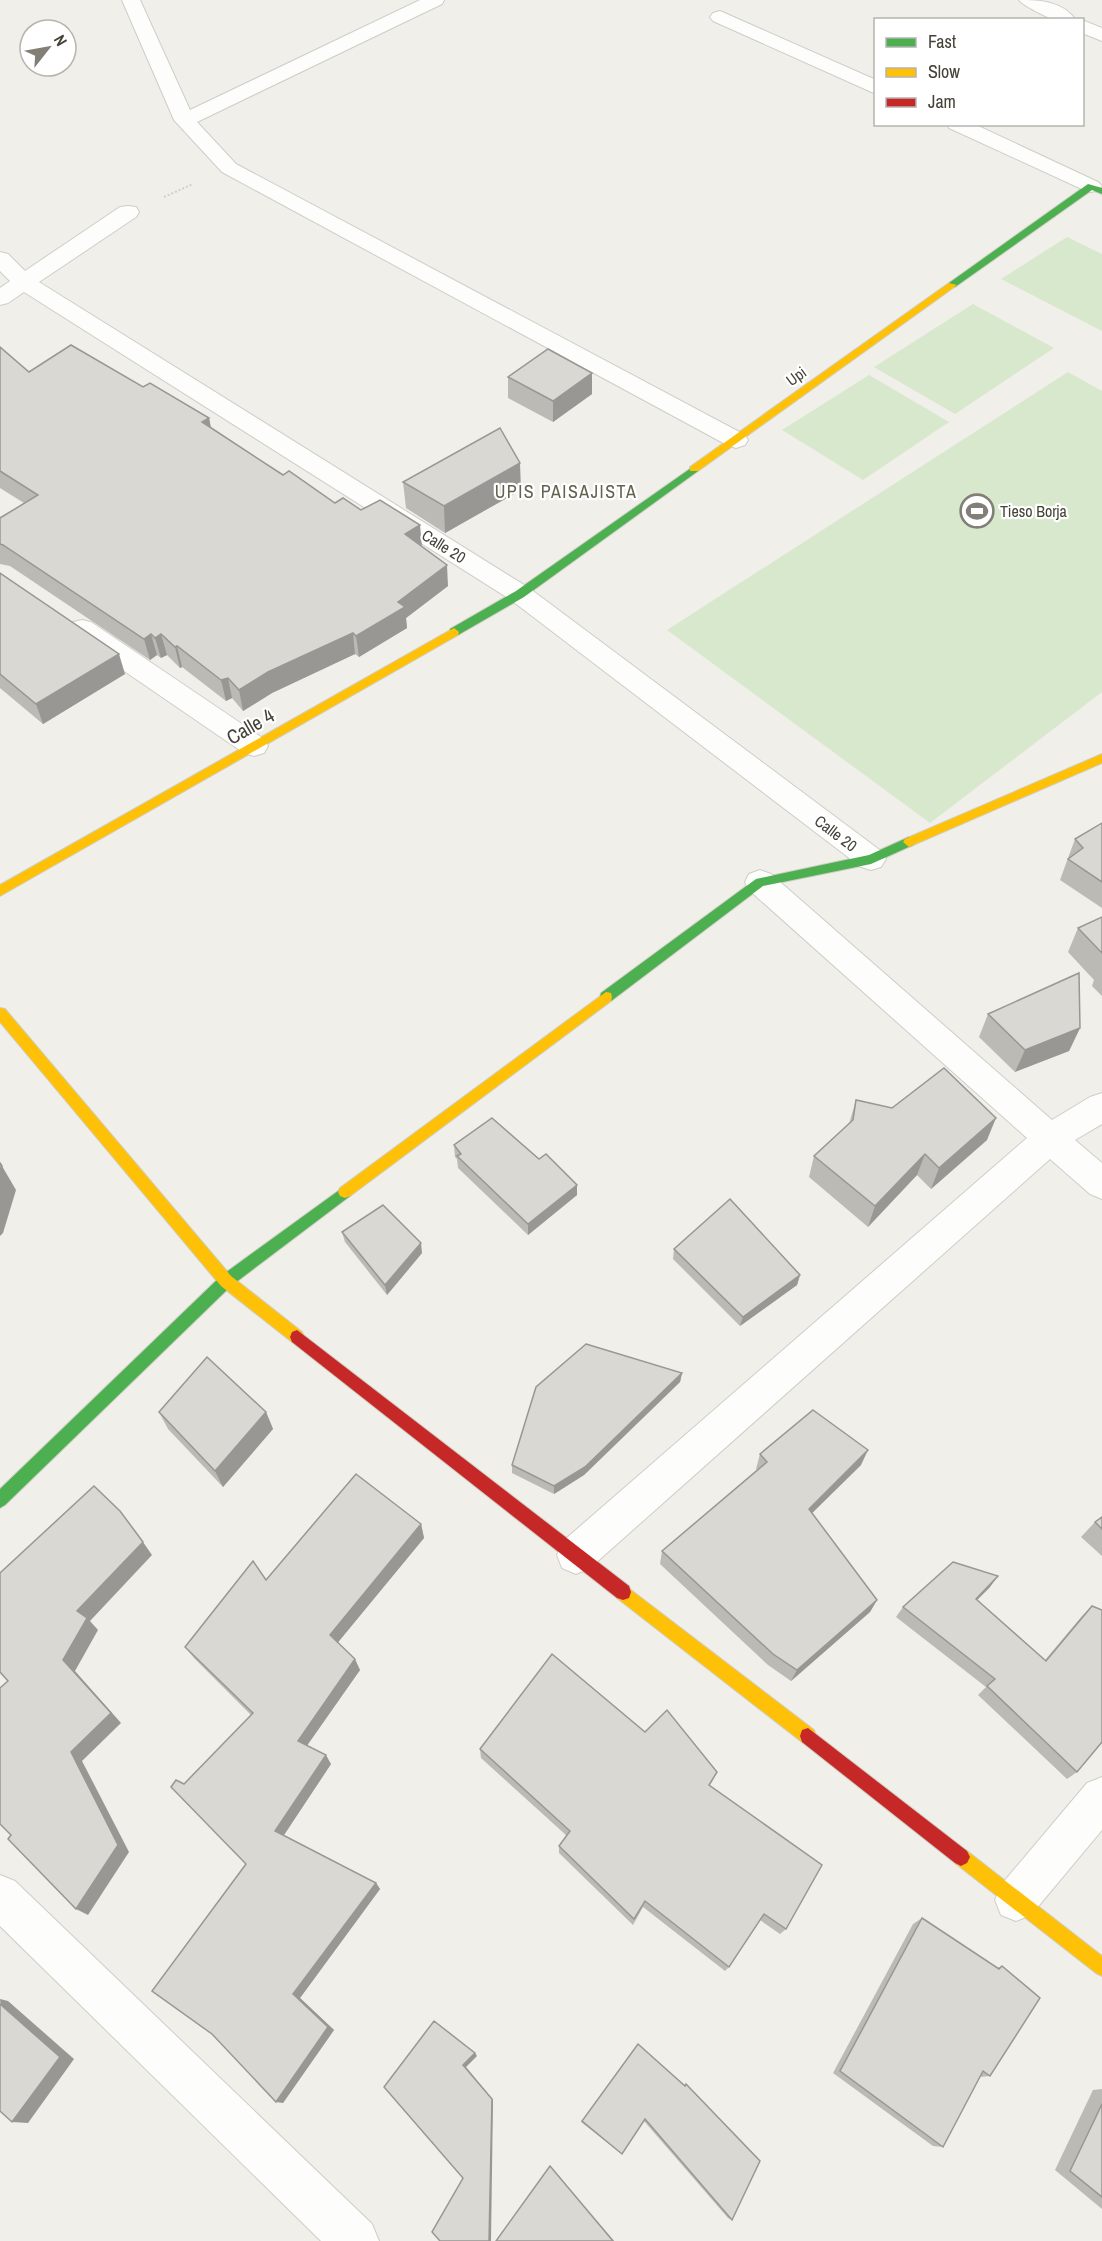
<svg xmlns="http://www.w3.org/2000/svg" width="1102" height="2241" viewBox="0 0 1102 2241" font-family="'Archivo Narrow',sans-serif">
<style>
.green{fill:#d8e8cd}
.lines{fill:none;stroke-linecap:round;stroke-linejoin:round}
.street-casing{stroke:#cecdc8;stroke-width:2}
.fast-casing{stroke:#cfcec4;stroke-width:2}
.slow-casing{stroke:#cfcec4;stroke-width:2}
.jam-casing{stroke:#cfcec4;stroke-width:2}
.path{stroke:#d1cfcc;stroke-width:2;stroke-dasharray:2 2;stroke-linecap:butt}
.street{fill:#fdfdfc;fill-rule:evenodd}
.fast{fill:#4caf50;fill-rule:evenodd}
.slow{fill:#ffc107;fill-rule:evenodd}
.jam{fill:#c62828;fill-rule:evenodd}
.wall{fill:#bbbab5}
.shaded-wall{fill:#989794}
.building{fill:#d9d8d3;stroke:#989794;stroke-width:1.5}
.labels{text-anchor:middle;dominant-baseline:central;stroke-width:4.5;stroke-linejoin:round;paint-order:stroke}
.far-street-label{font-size:16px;fill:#454338;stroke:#fff}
.far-poi-label{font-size:16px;fill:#454338;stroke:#fff;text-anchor:start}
.far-neighbourhood-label{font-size:18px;letter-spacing:1.5px;fill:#666250;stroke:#fff}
.street-label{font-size:20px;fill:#454338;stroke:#fff}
</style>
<rect width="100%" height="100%" fill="#f0efea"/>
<!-- green -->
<g class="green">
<path d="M1067 237 1102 254V331L1001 279Z"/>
<path d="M973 304 1054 348 955 414 874 367Z"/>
<path d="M1068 372 1102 391V692L930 823 667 630Z"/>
<path d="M869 375 949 422 863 480 782 430Z"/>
</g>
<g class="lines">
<!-- street casing -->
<g class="street-casing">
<g id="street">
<path d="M122 0H140L190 110 420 0H444L442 4 197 122 236 164 745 435 748 440 745 445 736 448 727 445 222 172 174 120Z"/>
<path d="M1019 0C1040 0 1062 1 1076 20 1069 20 1059 21 1052 19 1045 16 1022 5 1019 0Z"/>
<path d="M720 11 876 80V94L713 21 710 17 713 13Z"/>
<path d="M1082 20 1102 28V41L1082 33Z"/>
<path d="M946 124H974L1098 182 1102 186 1098 190 1091 192 1084 190 949 128Z"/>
<path d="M128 206 136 207 139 212 136 217 39 282 529 588 881 851 886 859 881 867 871 870 861 867 511 600 24 292 8 303 0 305V288L10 281 0 271V252L8 254 25 271 120 207Z"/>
<path d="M82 620 91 622 264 739 268 746 264 753 254 756 244 753 73 636 69 629 73 622Z"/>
<path d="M760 870 771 874 1052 1120 1090 1097 1102 1093V1124L1075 1140 1102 1163V1199L1090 1194 1050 1159 590 1568 576 1574 562 1568 557 1555 562 1542 1027 1138 749 890 745 882 749 874Z"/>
<path d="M1102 1777V1830L1031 1915 1016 1921 1001 1915 995 1900 1001 1885 1087 1783Z"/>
<path d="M0 1875 15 1881 372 2224 379 2241H321L0 1926Z"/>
</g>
</g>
<!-- fast casing -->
<g class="fast-casing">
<g id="fast">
<path d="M1088 184 1102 188V194L1092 190 955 287H949V283Z"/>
<path d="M694 466 699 469 698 471 524 597 458 635H450V629L516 591Z"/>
<path d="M909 837 915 842 913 845 871 864 763 886 611 1001H601L600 997 601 993 756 879 869 855Z"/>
<path d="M345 1186 350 1188 352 1192 350 1196 231 1286 5 1505 0 1508V1489L221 1276Z"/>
</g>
</g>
<!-- slow casing -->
<g class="slow-casing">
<g id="slow">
<path d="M949 283 957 285 698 471H690V467Z"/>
<path d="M454 628 459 632 458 635 0 896V885Z"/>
<path d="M1102 754V763L913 845 909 847 903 842 905 839Z"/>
<path d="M606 992 611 993 612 997 611 1001 350 1196 345 1198 340 1196 338 1192 340 1188Z"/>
<path d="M0 1008 5 1009 231 1276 302 1332 304 1337 302 1342 297 1344 292 1342 221 1286 0 1022Z"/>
<path d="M623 1584 814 1730 816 1736 814 1742 808 1744 802 1742 617 1598 615 1592 617 1586Z"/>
<path d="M961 1848 967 1851 1102 1956V1976L1096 1973 955 1863 952 1857 955 1851Z"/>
</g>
</g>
<!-- jam casing -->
<g class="jam-casing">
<g id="jam">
<path d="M297 1330 629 1586 631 1592 629 1598 623 1600 617 1598 292 1342 290 1337 292 1332Z"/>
<path d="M808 1728 967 1851 970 1857 967 1863 961 1866 955 1863 802 1742 800 1736 802 1730Z"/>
</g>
</g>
<!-- path -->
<path class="path" d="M164 197 193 184"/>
<!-- street -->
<use href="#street" class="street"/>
<!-- fast -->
<use href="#fast" class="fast"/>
<!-- slow -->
<use href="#slow" class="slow"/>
<!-- jam -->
<use href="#jam" class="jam"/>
</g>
<!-- wall -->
<g class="wall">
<path d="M0 347 29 372 143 387 209 418 211 427 283 475 335 503 361 510 422 546 448 586 406 618 407 628 359 657 355 654 272 693 243 711 232 698 226 701 182 667 180 668 167 655 161 658 157 655 150 660 10 566 0 564V518L24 503 0 488Z"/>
<path d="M508 377 592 394 553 422 508 398Z"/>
<path d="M403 482 521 490 445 533 406 508Z"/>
<path d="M0 573 125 674 43 724 0 688Z"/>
<path d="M1102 823V908L1060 880 1075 839Z"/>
<path d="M1102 917V996L1092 986 1094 980 1068 952 1078 928Z"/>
<path d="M988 1014 1080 1028 1069 1051 1015 1072 979 1037Z"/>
<path d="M856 1100 987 1140 931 1189 917 1175 868 1227 809 1177 814 1156 849 1124Z"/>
<path d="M454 1145 539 1159 577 1185V1195L528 1235 458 1168 457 1159 455 1157Z"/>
<path d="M342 1232 422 1253 387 1295 345 1242Z"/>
<path d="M674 1249 800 1275 797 1285 740 1326 673 1259Z"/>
<path d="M682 1373 680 1382 584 1475 554 1494 512 1473V1465Z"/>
<path d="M159 1412H266L273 1429 223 1487 168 1429Z"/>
<path d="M760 1454 861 1465 812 1513 877 1600 870 1612 791 1681 768 1665 660 1564 662 1551 757 1470 756 1469Z"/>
<path d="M1102 1517V1556L1081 1537 1095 1522Z"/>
<path d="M421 1524 424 1538 338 1642 360 1670 307 1745 331 1764 284 1835 376 1883 380 1889 300 1998 334 2030 283 2103 246 1864 184 1784 251 1715 194 1658 185 1647 266 1580Z"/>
<path d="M990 1587 977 1600 1045 1660 1082 1616 1092 1606 1077 1772 1067 1779 978 1695 986 1687 896 1617 903 1607Z"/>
<path d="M645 1732 713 1780 710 1785 786 1929 780 1934 760 1920 729 1967 725 1971 643 1907 633 1925 559 1853V1846L567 1836 481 1758 480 1749Z"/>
<path d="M922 1918 997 1968 1002 1966 990 2076 980 2077 943 2147 933 2146 833 2073 913 1924Z"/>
<path d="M636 2046 684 2085 686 2084 732 2220 728 2218 644 2121 622 2154 581 2122Z"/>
<path d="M1102 2089V2209L1055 2170 1093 2090Z"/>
</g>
<!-- shaded-wall -->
<g class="shaded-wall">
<path d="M592 373V394L553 422V401Z"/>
<path d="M209 418 213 440 202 422Z"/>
<path d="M520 463 521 490 445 533 444 506Z"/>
<path d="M420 525 422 546 405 534Z"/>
<path d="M447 565 448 586 406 618 407 628 359 657 356 636 398 602Z"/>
<path d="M353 633 355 654 272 693 243 711 239 690 268 672Z"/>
<path d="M151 634 157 655 150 660 144 639Z"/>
<path d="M161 634 167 655 161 658 155 638Z"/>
<path d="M177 646 182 667 180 668 175 647Z"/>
<path d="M119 654 125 674 43 724 36 704Z"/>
<path d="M228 678 232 698 226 701 221 680Z"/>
<path d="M1080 1028 1069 1051 1015 1072 1025 1050Z"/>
<path d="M996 1118 987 1140 931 1189 939 1168Z"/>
<path d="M925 1154 917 1175 868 1227 875 1206Z"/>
<path d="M2 1166 16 1190 3 1233 0 1236V1174Z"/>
<path d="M577 1185V1195L528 1235V1224Z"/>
<path d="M421 1243 422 1253 387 1295 385 1285Z"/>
<path d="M800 1275 797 1285 740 1326 743 1317Z"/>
<path d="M682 1373 680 1382 584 1475 554 1494V1486Z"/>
<path d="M266 1412 273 1429 223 1487 215 1471Z"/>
<path d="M868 1450 861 1465 803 1522 809 1509Z"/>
<path d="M421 1524 424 1538 335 1646 330 1635Z"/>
<path d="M143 1542 152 1555 90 1621 98 1630 75 1671 121 1723 82 1761 129 1852 88 1915 76 1909 63 1660 77 1611Z"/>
<path d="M998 1576 990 1587 968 1609 976 1599Z"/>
<path d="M877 1600 870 1612 791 1681 797 1670Z"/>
<path d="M355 1659 360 1670 304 1750 298 1741Z"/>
<path d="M326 1755 331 1764 282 1838 275 1831Z"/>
<path d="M376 1883 380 1889 300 1998 334 2030 283 2103 276 2102 293 1994Z"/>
<path d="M0 1999 8 2001 74 2059 28 2123 12 2122Z"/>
<path d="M475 2053 477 2056 466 2067 493 2100 491 2241H489L463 2065Z"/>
<path d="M550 2166 614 2241H613Z"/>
</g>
<!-- building -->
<g class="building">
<path d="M71 345 143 387 150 383 209 418 202 422 283 475 289 471 335 503 343 498 361 510 380 500 420 525 405 534 447 565 398 602 405 607 356 636 353 633 268 672 239 690 228 678 221 680 177 646 175 647 161 634 155 638 151 634 144 639 3 545 0 544V518L38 495 0 471V347L29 372Z"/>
<path d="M548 349 592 373 553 401 508 377Z"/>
<path d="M500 428 520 463 444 506 403 482Z"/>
<path d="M0 573 119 654 36 704 0 674Z"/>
<path d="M1102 823V882L1068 859 1083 848 1075 839Z"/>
<path d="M1102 917V953L1078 928Z"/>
<path d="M1079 973 1080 1028 1025 1050 988 1014Z"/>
<path d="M944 1068 996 1118 939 1168 925 1154 875 1206 814 1156 853 1120 856 1100 892 1108Z"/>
<path d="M492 1118 539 1159 546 1154 577 1185 528 1224 457 1156 461 1154 454 1145Z"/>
<path d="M0 1163 2 1166 0 1174Z"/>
<path d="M730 1199 800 1275 743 1317 674 1249Z"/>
<path d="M383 1205 421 1243 385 1285 342 1232Z"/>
<path d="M586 1344 682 1373 585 1467 554 1486 512 1465 536 1387Z"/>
<path d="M207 1357 266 1412 215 1471 159 1412Z"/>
<path d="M813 1410 868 1450 809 1509 877 1600 797 1670 773 1654 662 1551 767 1462 760 1454Z"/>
<path d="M356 1474 421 1524 330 1635 355 1659 298 1741 326 1755 275 1831 376 1883 293 1994 328 2027 276 2102 212 2034 152 1991 246 1864 171 1787 176 1780 184 1784 253 1713 185 1647 253 1561 266 1580Z"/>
<path d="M94 1486 120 1511 143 1542 77 1611 87 1618 63 1660 111 1713 71 1752 118 1845 76 1909 8 1839 11 1835 0 1824V1688L8 1681 0 1672V1573Z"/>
<path d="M1102 1517V1529L1095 1522Z"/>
<path d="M953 1562 998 1576 976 1599 1046 1661 1092 1606 1102 1610V1742L1077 1772 987 1686 995 1679 903 1607Z"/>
<path d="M552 1654 645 1732 667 1710 717 1772 709 1785 822 1865 786 1929 764 1914 729 1967 645 1901 634 1919 559 1846 570 1831 480 1749Z"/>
<path d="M922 1918 999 1969 1002 1966 1040 1998 990 2076 983 2071 943 2147 840 2071Z"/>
<path d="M0 2004 60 2057 12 2122 0 2111Z"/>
<path d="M434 2021 475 2053 463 2065 492 2099 489 2241H440L432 2232 463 2178 384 2087Z"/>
<path d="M638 2044 685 2086 686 2084 760 2161 732 2220 645 2119 622 2154 582 2121Z"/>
<path d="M1102 2104V2197L1070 2171Z"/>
<path d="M550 2166 613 2241H496Z"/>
</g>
<!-- icons -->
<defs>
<g id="stadium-ring" transform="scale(1.725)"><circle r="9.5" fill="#fff" stroke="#817f76" stroke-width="1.5"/><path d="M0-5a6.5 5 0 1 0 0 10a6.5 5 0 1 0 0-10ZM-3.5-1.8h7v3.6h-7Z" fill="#817f76"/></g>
</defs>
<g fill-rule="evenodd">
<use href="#stadium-ring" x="977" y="511"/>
</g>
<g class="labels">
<!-- far-street labels -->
<g class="far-street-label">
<text transform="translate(796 376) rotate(-36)">Upi</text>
<text transform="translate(444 546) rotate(32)">Calle 20</text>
<text transform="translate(836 833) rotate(37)">Calle 20</text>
</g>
<!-- far-poi labels -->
<g class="far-poi-label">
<text x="1000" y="511">Tieso Borja</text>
</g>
<!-- far-neighbourhood labels -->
<g class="far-neighbourhood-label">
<text x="566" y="491">UPIS PAISAJISTA</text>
</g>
<!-- street labels -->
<g class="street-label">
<text transform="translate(250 726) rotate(-30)">Calle 4</text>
</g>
</g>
<!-- legend -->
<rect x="874" y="18" width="210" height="108" fill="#ffffff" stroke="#b5b4af" stroke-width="1.5"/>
<rect x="886" y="38" width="30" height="9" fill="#4caf50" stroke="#b5b4af" stroke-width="1.5"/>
<text x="928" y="48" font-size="18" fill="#454338">Fast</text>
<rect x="886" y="68" width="30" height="9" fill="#ffc107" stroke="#b5b4af" stroke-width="1.5"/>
<text x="928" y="78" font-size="18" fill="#454338">Slow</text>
<rect x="886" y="98" width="30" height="9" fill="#c62828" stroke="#b5b4af" stroke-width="1.5"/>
<text x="928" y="108" font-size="18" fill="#454338">Jam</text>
<!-- north arrow -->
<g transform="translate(48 48) rotate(59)"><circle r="28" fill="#ffffff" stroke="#b5b4af" stroke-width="1.5"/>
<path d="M0-4.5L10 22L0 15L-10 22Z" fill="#817f76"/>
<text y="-9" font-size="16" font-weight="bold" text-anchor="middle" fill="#454338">N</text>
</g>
</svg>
